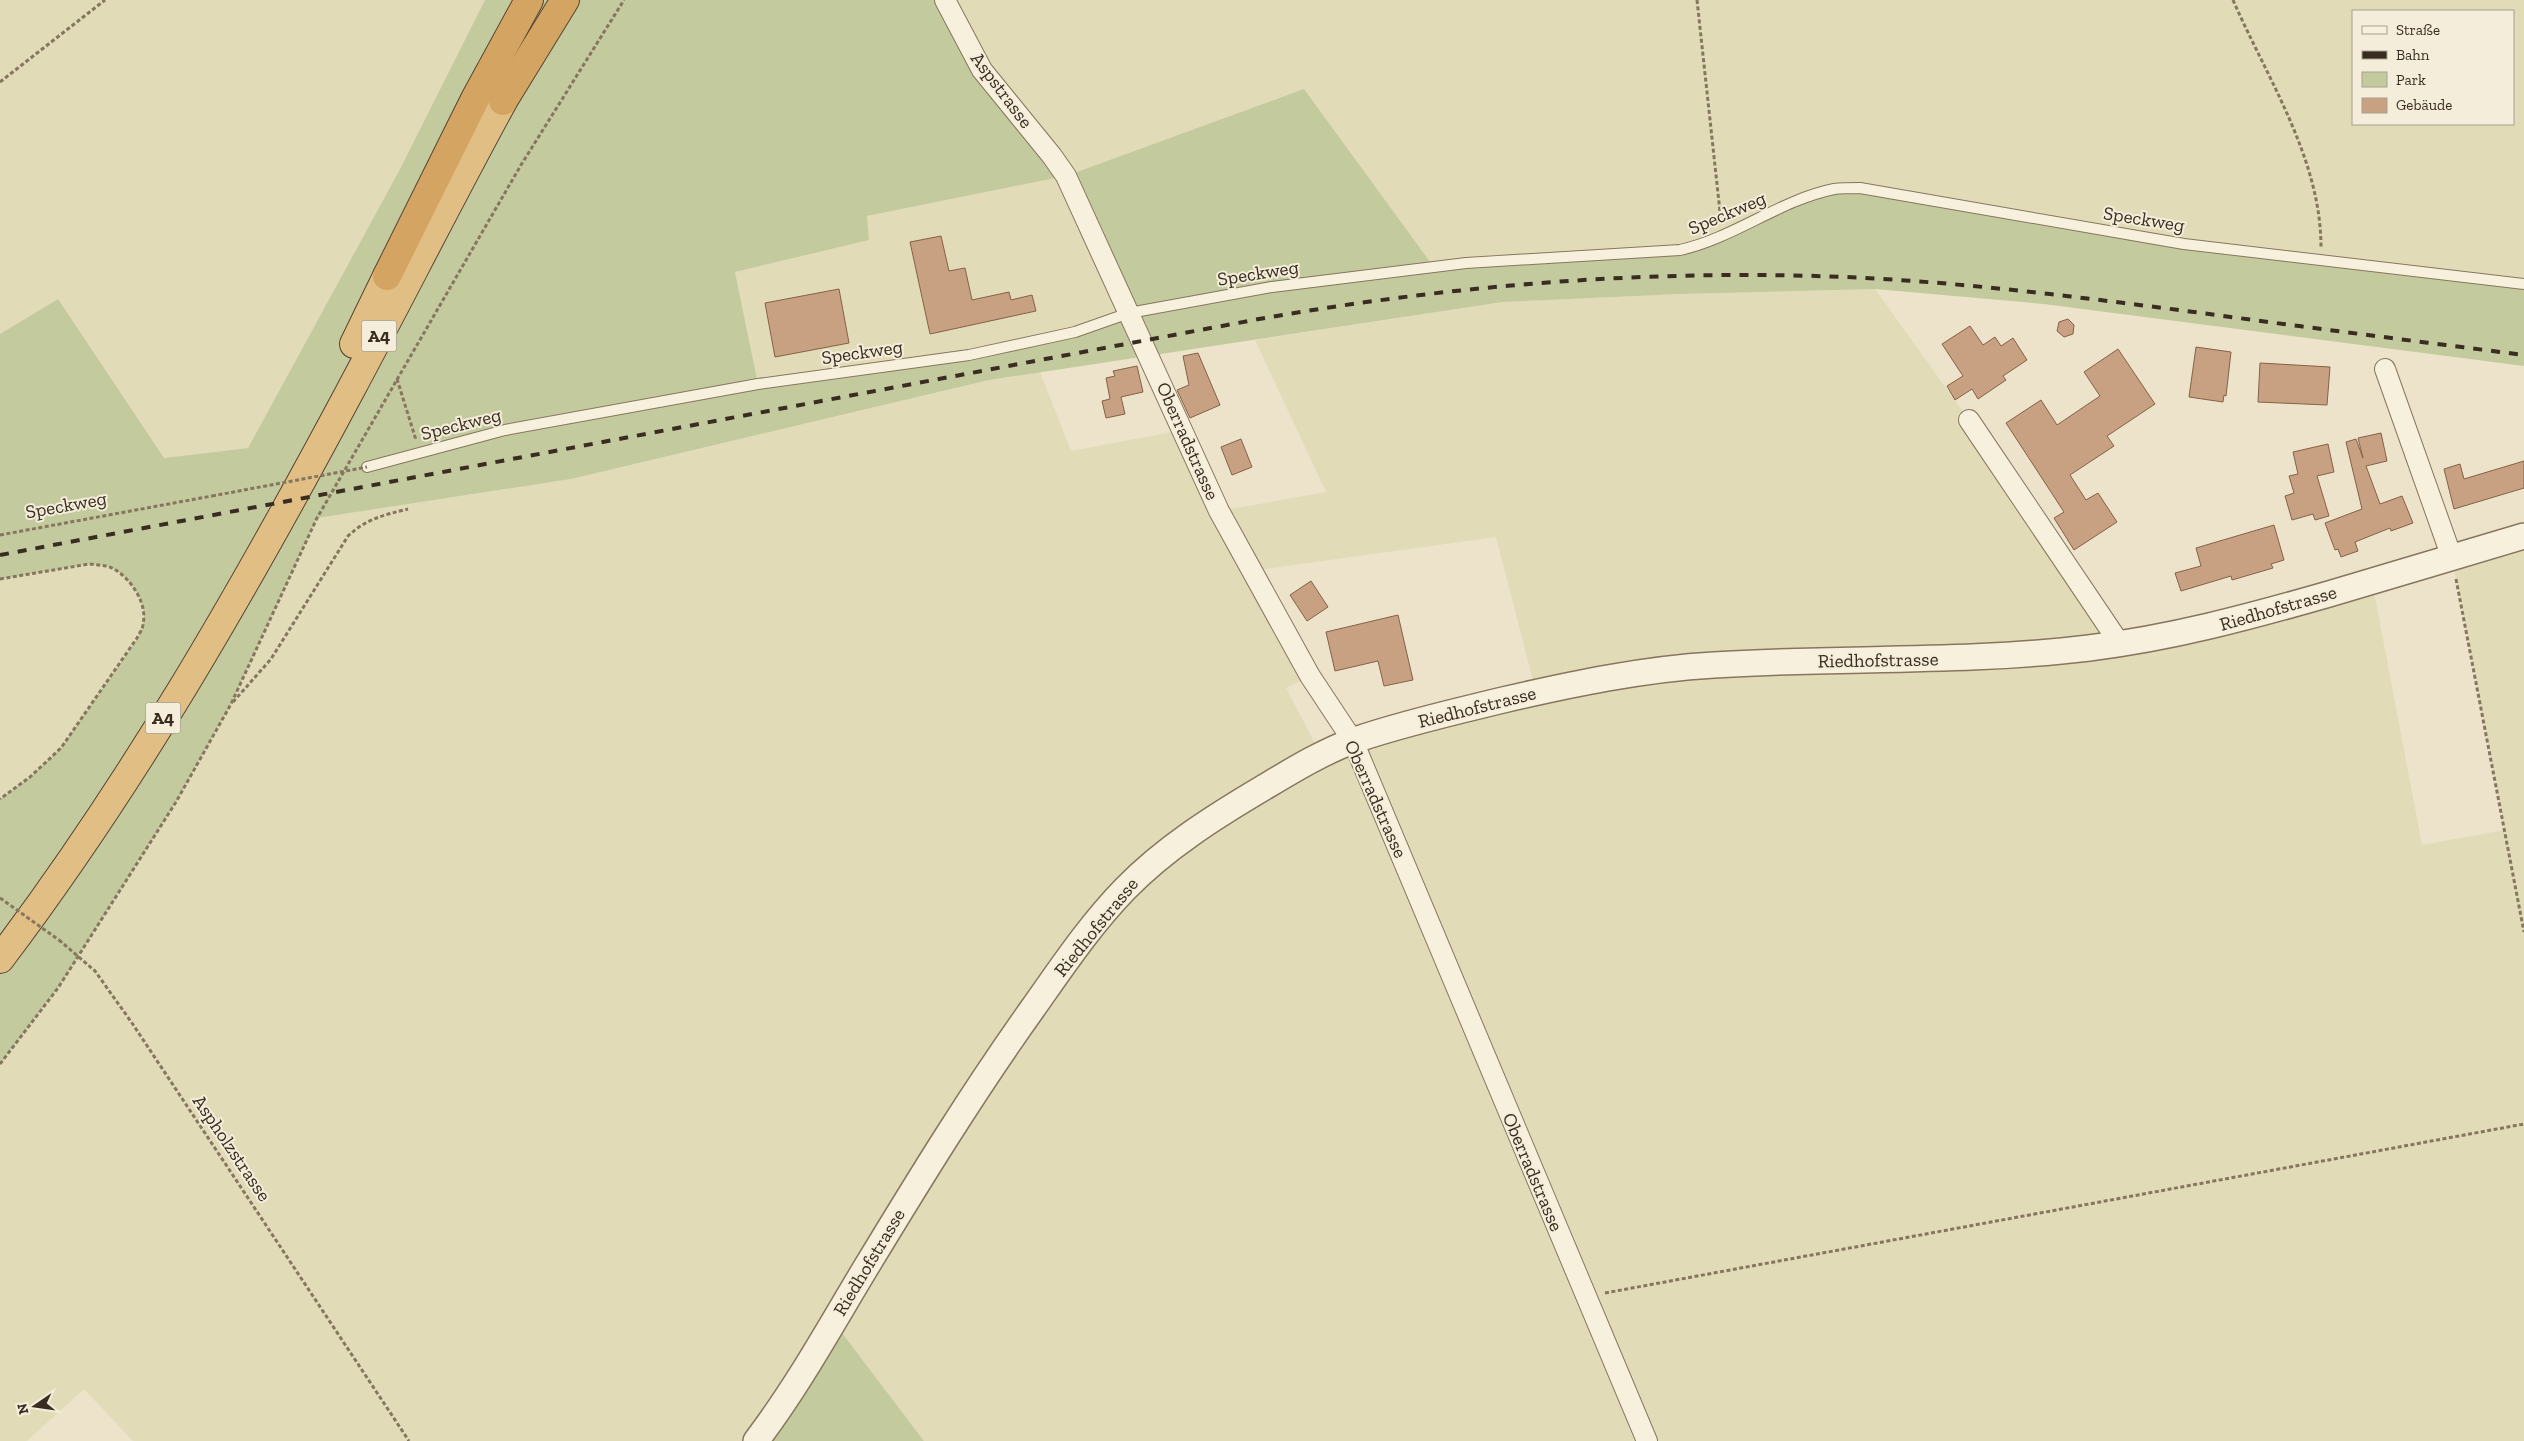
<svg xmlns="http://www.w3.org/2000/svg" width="2524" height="1441" viewBox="0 0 2524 1441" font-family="'Zilla Slab',serif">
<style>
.farmland{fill:#e1dbb7;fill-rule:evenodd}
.green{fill:#c3ca9e;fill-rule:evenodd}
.building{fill:#c7a182;stroke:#856147}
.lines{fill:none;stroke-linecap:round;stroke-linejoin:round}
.service-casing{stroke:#87765f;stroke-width:12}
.minor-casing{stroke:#87765f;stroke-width:22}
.tertiary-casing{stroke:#87765f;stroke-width:28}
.trunk-casing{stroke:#564433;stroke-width:30}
.motorway-casing{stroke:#564433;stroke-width:30}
.path{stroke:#87765f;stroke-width:3;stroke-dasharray:4 2.5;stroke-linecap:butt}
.service{stroke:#f7f0dd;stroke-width:10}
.minor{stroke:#f7f0dd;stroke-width:20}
.tertiary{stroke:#f7f0dd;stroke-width:25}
.trunk{stroke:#e0be84;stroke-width:28}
.motorway{stroke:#d4a562;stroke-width:28}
.rail{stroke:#392d22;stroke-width:4;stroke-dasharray:9 9;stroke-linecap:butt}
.path-bridge{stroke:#87765f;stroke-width:3;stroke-dasharray:4 2.5;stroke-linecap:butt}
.labels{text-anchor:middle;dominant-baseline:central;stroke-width:4;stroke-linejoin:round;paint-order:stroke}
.shield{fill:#f4edd9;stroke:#716759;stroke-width:1}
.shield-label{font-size:18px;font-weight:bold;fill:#392d22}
.street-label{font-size:19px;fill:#392d22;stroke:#f4edd9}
</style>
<rect width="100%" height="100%" fill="#ece3ca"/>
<!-- farmland -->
<g class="farmland">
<path d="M0 0H485L399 171 248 448 164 458 58 299 0 334Z"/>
<path d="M945 0H2524V284L1700 246 1129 313 1005 347 758 384 735 272 869 240 867 216 1065 176ZM2353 11H2513V124H2353Z"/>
<path d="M1875 289 1969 420 2120 644 2372 581 2422 845 2505 830 2452 558 2524 536V1441H924L833 1321 756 1441H133L84 1389 27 1441H0V1064L58 988 176 802 231 704 317 518 571 479 989 380 1040 372 1071 451 1183 430 1220 511 1326 492 1255 340 1504 302 1680 294ZM1496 537 1536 692 1353 741 1321 755 1286 688 1310 676 1251 571Z"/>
<path d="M89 564 112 568 130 581 141 603 144 624 137 638 61 748 30 777 0 799V579Z"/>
</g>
<!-- green -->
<g class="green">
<path d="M485 0H945L1066 176 1304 89 1433 266 1680 250 1836 189 2108 232 2524 284V366L2044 304 1875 289 1680 294 1503 302 989 380 571 479 317 518 231 704 176 802 58 988 0 1064V799L30 777 61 748 137 639C139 634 142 629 143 624 148 603 130 577 112 568 105 565 97 565 89 564L0 579V334L58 299 164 458 248 448 399 171ZM1065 176 1129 313 969 355 758 384 735 272 869 240 867 216Z"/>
<path d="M833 1321 924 1441H756Z"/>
</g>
<!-- building -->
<g class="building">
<path d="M941 236 949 271 965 268 972 300 1009 292 1011 300 1032 295 1036 311 930 334 910 242Z"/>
<path d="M839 289 849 343 775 357 765 303Z"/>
<path d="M2068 319 2074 325 2073 334 2064 337 2057 331 2059 322Z"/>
<path d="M1970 326 1983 345 1995 337 2001 346 2013 338 2027 360 2003 376 2006 380 1978 399 1972 389 1955 400 1947 386 1963 376 1942 344Z"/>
<path d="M2196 347 2231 352 2226 396 2224 395 2223 402 2189 397Z"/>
<path d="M2118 349 2155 404 2107 436 2114 446 2070 475 2086 500 2098 493 2117 522 2074 550 2054 518 2064 512 2006 423 2041 400 2057 425 2100 396 2084 372Z"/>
<path d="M1198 353 1220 405 1190 418 1177 390 1189 385 1183 356Z"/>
<path d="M2260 363 2330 367 2327 405 2258 402Z"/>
<path d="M1137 366 1143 392 1121 397 1125 414 1106 418 1102 401 1110 399 1106 378 1115 376 1113 371Z"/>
<path d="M2381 433 2387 461 2366 466 2380 504 2402 496 2413 523 2391 531 2390 528 2355 542 2358 551 2341 557 2338 549 2335 550 2325 523 2362 509 2346 442 2356 439 2363 458 2358 438Z"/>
<path d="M1241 439 1252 467 1232 475 1221 447Z"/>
<path d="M2328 444 2334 472 2317 476 2329 516 2315 520 2313 514 2292 520 2285 496 2294 493 2289 476 2298 474 2293 452Z"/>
<path d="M2524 461V488L2454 509 2444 469 2460 464 2464 479Z"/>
<path d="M2274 525 2284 560 2271 564 2273 568 2232 580 2231 576 2181 591 2175 573 2201 566 2196 548Z"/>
<path d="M1311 581 1328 607 1307 621 1290 595Z"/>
<path d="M1398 615 1413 680 1384 686 1378 661 1335 671 1326 632Z"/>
</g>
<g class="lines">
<!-- service casing -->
<g class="service-casing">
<path id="service" d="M367 467 505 430 758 384 969 355 1075 332 1129 313 1272 287 1466 263 1680 250C1734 238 1780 200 1834 189 1842 188 1852 188 1860 188L2184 244 2524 284"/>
</g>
<!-- minor casing -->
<g class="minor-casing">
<g id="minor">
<path d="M945 0 982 70 1052 156 1066 176 1219 511 1310 676 1353 741 1647 1441"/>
<path d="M2385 369 2452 558"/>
<path d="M1969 420 2120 644"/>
</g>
</g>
<!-- tertiary casing -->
<g class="tertiary-casing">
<path id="tertiary" d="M756 1441C797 1387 830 1327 865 1269 919 1180 973 1092 1033 1008 1062 967 1090 925 1125 889 1165 848 1214 817 1263 788 1293 770 1324 751 1358 739 1405 723 1454 712 1503 700 1572 684 1643 669 1714 665 1839 657 1964 663 2089 648 2171 638 2249 617 2329 594 2394 575 2459 555 2524 536"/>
</g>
<!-- trunk casing -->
<g class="trunk-casing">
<g id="trunk">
<path d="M354 344 387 276"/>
<path d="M0 959C134 782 245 588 349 393 401 296 450 198 503 101"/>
</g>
</g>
<!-- motorway casing -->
<g class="motorway-casing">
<g id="motorway">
<path d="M503 101 565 0"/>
<path d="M387 276 475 99 529 0"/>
</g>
</g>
<!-- path -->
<g class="path">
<path d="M1697 0 1721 221"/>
<path d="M2233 0C2267 78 2321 159 2321 247"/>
<path d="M0 82 105 0"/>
<path d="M397 379 416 440"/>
<path d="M0 535 212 496"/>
<path d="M0 579 89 564C97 565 105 565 112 568 130 577 148 603 143 624 143 629 139 634 137 638L61 748 30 777 0 799"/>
<path d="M2456 579 2524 932"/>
<path d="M233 702 271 659 348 536C366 519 384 515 408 509"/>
<path d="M59 940 95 971 132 1023 409 1441"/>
<path d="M0 1064 58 988 176 802 231 704 317 518 521 165 624 0"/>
<path d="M1605 1293 2524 1124"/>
</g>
<!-- service -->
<use href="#service" class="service"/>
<!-- minor -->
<use href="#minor" class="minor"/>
<!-- tertiary -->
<use href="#tertiary" class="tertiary"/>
<!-- trunk -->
<use href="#trunk" class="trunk"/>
<!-- motorway -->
<use href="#motorway" class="motorway"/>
<!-- rail -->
<path class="rail" d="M0 555 1259 319C1453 285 1648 269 1845 277 1962 282 2078 297 2194 312 2304 327 2414 341 2524 355"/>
<!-- path-bridge -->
<g class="path-bridge">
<path d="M212 496 367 467"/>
<path d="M0 898 59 940"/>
</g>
</g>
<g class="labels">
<!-- shield labels -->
<g class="shield">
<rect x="361.5" y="320.5" width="35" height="31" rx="4"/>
<rect x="145.5" y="702.5" width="35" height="31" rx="4"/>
</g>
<g class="shield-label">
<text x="379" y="336">A4</text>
<text x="163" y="718">A4</text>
</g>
<!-- street labels -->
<g class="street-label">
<text transform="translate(1002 90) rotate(53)">Aspstrasse</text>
<text transform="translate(1727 213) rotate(-23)">Speckweg</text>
<text transform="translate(2144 219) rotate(9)">Speckweg</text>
<text transform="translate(1258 273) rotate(-9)">Speckweg</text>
<text transform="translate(862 352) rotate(-8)">Speckweg</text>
<text transform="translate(461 424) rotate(-14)">Speckweg</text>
<text transform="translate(1188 441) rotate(66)">Oberradstrasse</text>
<text transform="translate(66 505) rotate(-10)">Speckweg</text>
<text transform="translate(2278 608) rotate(-16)">Riedhofstrasse</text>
<text transform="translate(1878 660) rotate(-1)">Riedhofstrasse</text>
<text transform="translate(1477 707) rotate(-14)">Riedhofstrasse</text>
<text transform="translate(1376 799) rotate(66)">Oberradstrasse</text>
<text transform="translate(1096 927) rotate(-51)">Riedhofstrasse</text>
<text transform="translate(232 1148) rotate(56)">Aspholzstrasse</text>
<text transform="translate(1533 1172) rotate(67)">Oberradstrasse</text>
<text transform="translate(869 1262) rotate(-59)">Riedhofstrasse</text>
</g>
</g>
<!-- legend -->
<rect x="2352" y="10" width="162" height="115" fill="#f4edd9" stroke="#a9a090"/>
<rect x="2362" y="26" width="25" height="8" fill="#f7f0dd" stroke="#a9a090"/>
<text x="2396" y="35" font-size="15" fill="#392d22">Straße</text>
<rect x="2362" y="51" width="25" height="8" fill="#392d22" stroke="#a9a090"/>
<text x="2396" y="60" font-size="15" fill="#392d22">Bahn</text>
<rect x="2362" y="72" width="25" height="15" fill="#c3ca9e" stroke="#a9a090"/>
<text x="2396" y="85" font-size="15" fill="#392d22">Park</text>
<rect x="2362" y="98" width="25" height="15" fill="#c7a182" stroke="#a9a090"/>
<text x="2396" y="110" font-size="15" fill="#392d22">Gebäude</text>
<!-- north arrow -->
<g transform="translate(35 1406) rotate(257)" stroke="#f4edd9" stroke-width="4" paint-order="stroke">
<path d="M0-4L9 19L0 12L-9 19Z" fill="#392d22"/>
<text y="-8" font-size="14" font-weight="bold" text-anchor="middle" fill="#392d22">N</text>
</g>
</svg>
